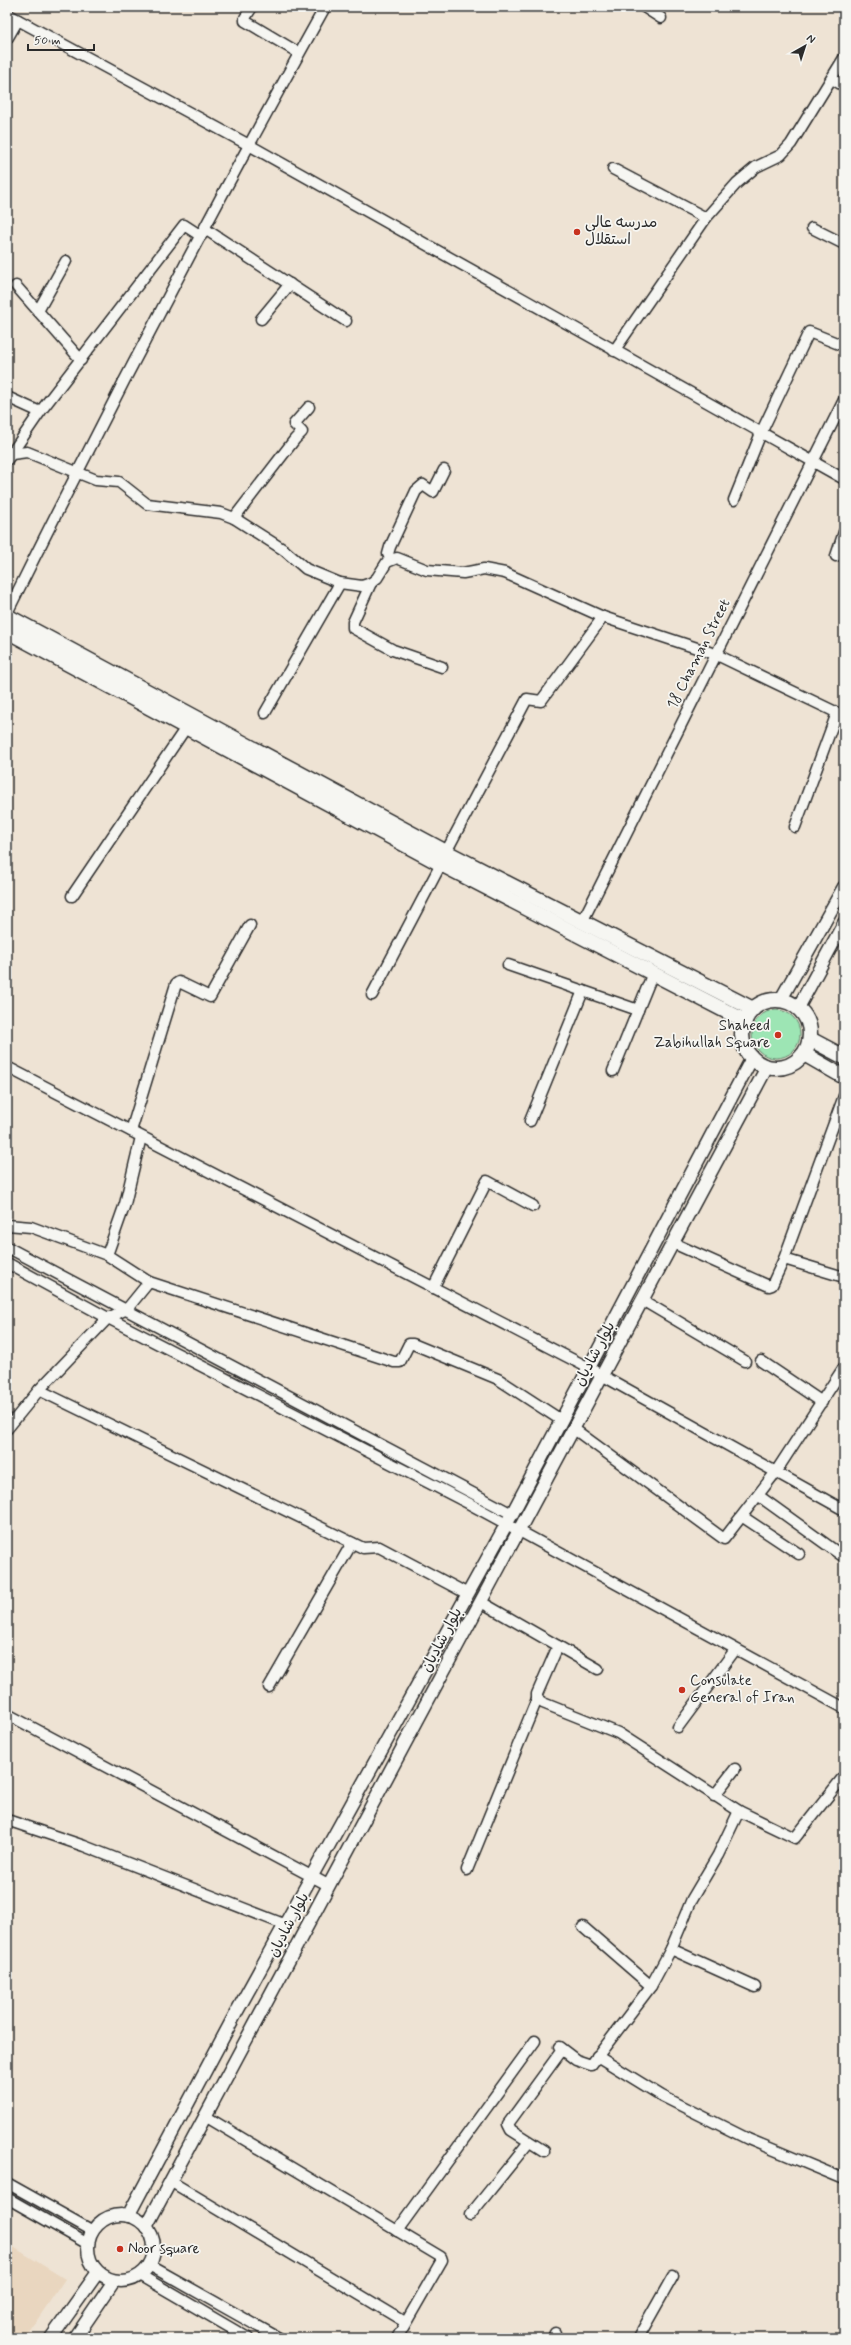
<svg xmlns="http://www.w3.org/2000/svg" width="851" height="2345" viewBox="0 0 851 2345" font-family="Mynerve,'Playpen Sans Arabic',sans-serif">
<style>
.built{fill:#e9d6bf}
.green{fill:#9de5b4;stroke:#648870}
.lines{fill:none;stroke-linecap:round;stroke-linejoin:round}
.minor-casing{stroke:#2b2b2b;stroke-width:13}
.major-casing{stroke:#2b2b2b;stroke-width:15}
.highway-casing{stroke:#2b2b2b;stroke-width:17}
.minor{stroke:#f6f6f2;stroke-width:10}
.major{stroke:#f6f6f2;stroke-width:12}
.highway{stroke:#f6f6f2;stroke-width:14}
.poi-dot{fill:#c8321e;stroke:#f6f6f2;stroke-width:1.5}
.labels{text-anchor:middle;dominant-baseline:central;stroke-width:3.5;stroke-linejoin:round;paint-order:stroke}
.poi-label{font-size:15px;fill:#2b2b2b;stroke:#f6f6f2;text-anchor:start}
.street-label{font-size:15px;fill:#2b2b2b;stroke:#f6f6f2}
</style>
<rect width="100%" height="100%" fill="#eee3d4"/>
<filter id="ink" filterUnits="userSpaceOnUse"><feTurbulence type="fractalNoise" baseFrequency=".025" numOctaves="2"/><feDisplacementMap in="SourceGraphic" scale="8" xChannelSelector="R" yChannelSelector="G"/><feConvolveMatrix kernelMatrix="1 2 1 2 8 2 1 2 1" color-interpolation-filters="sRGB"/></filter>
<g filter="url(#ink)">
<!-- built -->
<path class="built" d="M7 2243 65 2279 25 2338H7Z"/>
<!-- green -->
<circle class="green" cx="776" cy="1034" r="24"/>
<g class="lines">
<!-- minor casing -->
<g class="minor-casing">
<g id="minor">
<path d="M252 7 245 18V21L299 53"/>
<path d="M644 7 661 18"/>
<path d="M7 14 249 145 844 479"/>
<path d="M7 39 18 20"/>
<path d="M832 79 844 86"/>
<path d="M613 169 706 218"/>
<path d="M812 228 844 244"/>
<path d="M205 229 346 321"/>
<path d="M16 286 81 360"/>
<path d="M38 311 66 261"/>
<path d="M261 319 290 284"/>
<path d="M614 351 706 218 737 183 756 167 781 155 791 144 844 58"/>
<path d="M7 397 40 412"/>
<path d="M12 454 27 452 96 480 119 482 147 504 221 513 234 518 284 550 306 569 340 583 362 586 371 583 377 578 387 562 397 558 427 570 463 573 484 569 505 573 603 617 715 654 844 716"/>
<path d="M7 460 40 412 184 225 201 236"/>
<path d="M734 500 761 433 809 332 844 346"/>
<path d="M234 518 295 439 302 432 294 424 309 407"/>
<path d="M836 556 844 532"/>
<path d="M391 559 388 554 390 547 416 491 423 485 433 492 444 470"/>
<path d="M371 583 353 622V628L393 650 442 667"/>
<path d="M7 613C108 408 214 206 325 7"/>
<path d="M265 713 340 583"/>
<path d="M795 827 837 713"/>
<path d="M446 852 527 699 541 701 603 617"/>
<path d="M72 896 187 726"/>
<path d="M582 922 844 400"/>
<path d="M508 965 638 1010"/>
<path d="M372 995 441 864"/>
<path d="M7 1067 589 1368 844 1510"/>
<path d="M613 1071 653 973"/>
<path d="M844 1096 784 1259 844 1277"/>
<path d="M530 1121 583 991"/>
<path d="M131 1131 176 984 179 982 210 997 250 925"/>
<path d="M141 1137 125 1204 107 1255 149 1282"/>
<path d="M7 1225 31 1227 107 1255"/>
<path d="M673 1243 769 1286 772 1285 784 1259"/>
<path d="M7 1247 512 1514"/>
<path d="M7 1263 108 1318 468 1503 844 1708"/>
<path d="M433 1288 487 1181 533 1206"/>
<path d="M642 1300 745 1361"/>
<path d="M761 1361 822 1402"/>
<path d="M39 1390 363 1548 379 1547 468 1594"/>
<path d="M7 1429 39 1390 108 1318 127 1309 149 1282 394 1362H400L409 1344H413L498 1379 561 1420"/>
<path d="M574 1429 724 1539 775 1473 844 1367"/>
<path d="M759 1496 841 1555"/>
<path d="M743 1517 799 1554"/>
<path d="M481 1602 598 1669"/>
<path d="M558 1646 537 1694V1699L543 1703 618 1733 739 1811 795 1838 844 1776"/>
<path d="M269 1687 352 1543"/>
<path d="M7 1714 328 1885"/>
<path d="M678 1727 735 1650"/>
<path d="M714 1796 735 1769"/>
<path d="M7 1820 84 1846 286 1925"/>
<path d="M467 1870 537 1699"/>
<path d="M583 1927 651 1986"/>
<path d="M671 1949 755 1987"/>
<path d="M559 2047 576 2060 591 2065 651 1986 671 1949 692 1899 718 1855 739 1811"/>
<path d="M597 2056 662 2096 748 2139 844 2179"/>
<path d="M205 2116 441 2257 442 2260 397 2338"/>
<path d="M544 2151 511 2130 508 2124 562 2050"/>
<path d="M170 2181 405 2322"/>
<path d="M7 2183 93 2231"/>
<path d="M7 2198 88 2244"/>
<path d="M470 2215 529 2142"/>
<path d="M397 2231 535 2041"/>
<path d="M149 2265 279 2338"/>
<path d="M140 2275 248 2338"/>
<path d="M553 2338 555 2333"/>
<path d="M638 2338 673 2276"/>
</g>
</g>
<!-- major casing -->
<g class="major-casing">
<g id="major">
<path d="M780 1001 844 887"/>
<path d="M798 1008 844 923"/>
<circle cx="121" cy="2248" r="33"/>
<path d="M128 2216 236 2013 512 1514 752 1058"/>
<path d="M146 2227 767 1067"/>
<path d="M51 2338 98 2272"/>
<path d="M75 2338 114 2281"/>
</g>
</g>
<!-- highway casing -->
<g class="highway-casing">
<g id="highway">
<path d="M7 616 446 852 753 1009"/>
<path d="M7 631 441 864 745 1021"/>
<circle cx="776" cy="1034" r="34"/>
<path d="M810 1039 844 1057"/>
<path d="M804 1054 844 1077"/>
</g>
</g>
<!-- minor -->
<use href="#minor" class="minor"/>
<!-- major -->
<use href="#major" class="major"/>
<!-- highway -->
<use href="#highway" class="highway"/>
</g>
</g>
<!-- markers -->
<g class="poi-dot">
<circle cx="577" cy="232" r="4"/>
<circle cx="778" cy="1035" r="4"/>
<circle cx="682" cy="1690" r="4"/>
<circle cx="120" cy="2249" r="4"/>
</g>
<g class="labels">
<!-- poi labels -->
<g class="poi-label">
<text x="585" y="223">مدرسه عالی<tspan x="585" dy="17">استقلال</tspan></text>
<text x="770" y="1026" text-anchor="end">Shaheed<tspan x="770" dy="17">Zabihullah Square</tspan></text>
<text x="690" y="1681">Consulate<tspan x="690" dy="17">General of Iran</tspan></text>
<text x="128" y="2249">Noor square</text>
</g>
<!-- street labels -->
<g class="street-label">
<text transform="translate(699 654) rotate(-63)">18 Chaman Street</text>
<text transform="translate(595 1354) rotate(-62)">بلوار شادیان</text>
<text transform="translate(442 1640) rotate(-62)">بلوار شادیان</text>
<text transform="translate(289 1925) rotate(-62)">بلوار شادیان</text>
</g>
</g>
<!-- margin -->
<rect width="851" height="2345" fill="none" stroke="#f6f6f2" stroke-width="24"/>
<rect x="12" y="12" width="827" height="2321" fill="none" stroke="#2b2b2b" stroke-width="1.5" filter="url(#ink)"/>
<!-- north arrow -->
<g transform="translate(805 46) rotate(39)" stroke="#f6f6f2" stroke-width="3" paint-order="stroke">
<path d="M0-3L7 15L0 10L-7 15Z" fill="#2b2b2b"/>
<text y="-6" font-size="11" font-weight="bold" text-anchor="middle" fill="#2b2b2b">N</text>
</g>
<!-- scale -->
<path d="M28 44v6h66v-6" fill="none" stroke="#2b2b2b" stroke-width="2"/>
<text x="34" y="44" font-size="12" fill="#2b2b2b" stroke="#f6f6f2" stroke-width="3" paint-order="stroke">50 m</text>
</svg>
